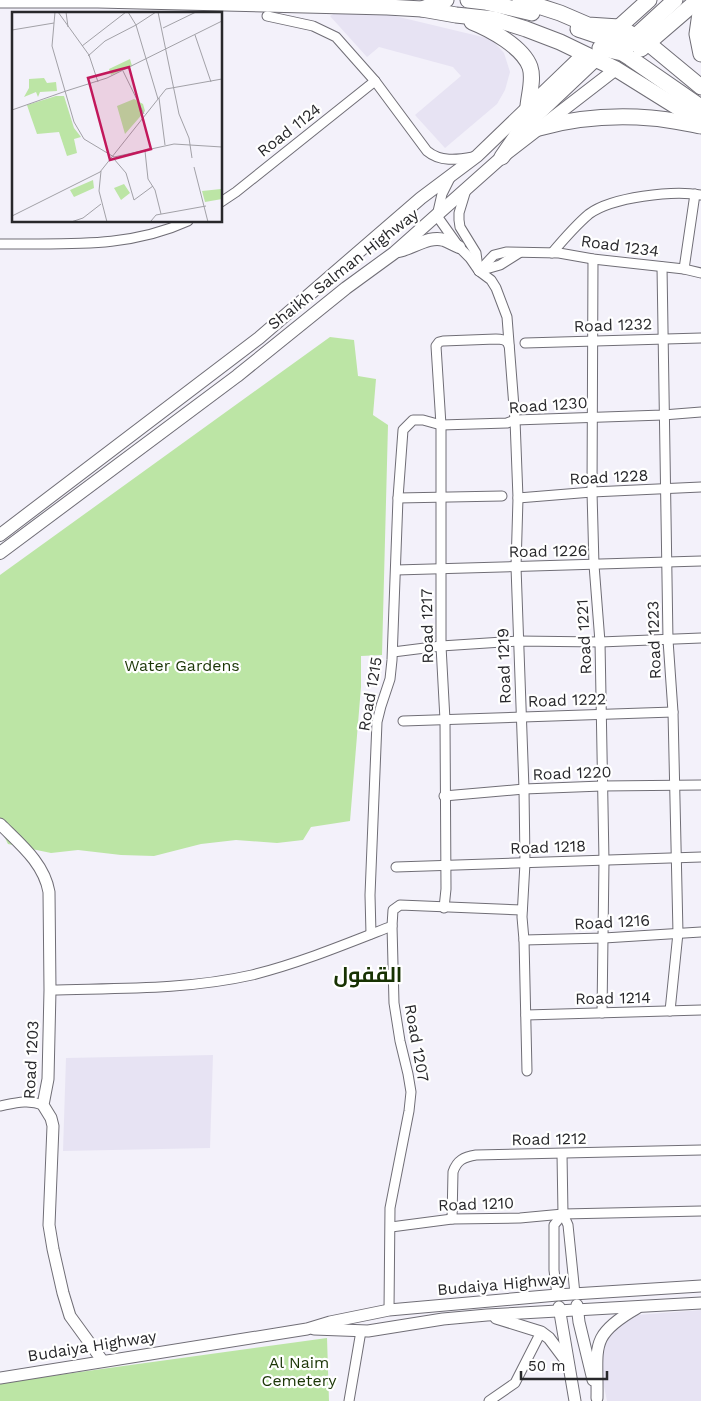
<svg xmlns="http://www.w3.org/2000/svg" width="701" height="1401" viewBox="0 0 701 1401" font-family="'Work Sans',Cairo,sans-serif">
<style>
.built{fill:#e7e3f3}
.green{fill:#bce5a5}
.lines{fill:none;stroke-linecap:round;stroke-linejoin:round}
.minor-casing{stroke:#706e76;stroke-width:11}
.tertiary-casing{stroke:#706e76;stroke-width:13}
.secondary-casing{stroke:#706e76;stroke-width:14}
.primary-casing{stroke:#706e76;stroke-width:17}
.minor{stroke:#fff;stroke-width:9}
.tertiary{stroke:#fff;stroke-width:11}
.secondary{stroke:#fff;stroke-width:12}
.primary{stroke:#fff;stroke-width:15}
.labels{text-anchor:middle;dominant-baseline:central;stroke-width:4.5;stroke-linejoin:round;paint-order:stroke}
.street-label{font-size:16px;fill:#28282b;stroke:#fff}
.park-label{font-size:16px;fill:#1b3606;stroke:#fff}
.district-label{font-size:21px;font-weight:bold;fill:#173202;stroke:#fff}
.inset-road{fill:none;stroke:#a2a1a7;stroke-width:1}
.view{fill:#c2185b;fill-opacity:0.15;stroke:#c2185b;stroke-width:2.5}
.inset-edge{fill:none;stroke:#28282b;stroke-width:2.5}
</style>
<rect width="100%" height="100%" fill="#f3f1fa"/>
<!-- built -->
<g class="built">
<path d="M349 5 491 39 504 53 510 72 505 90 497 104 445 148 415 115 461 76 453 67 379 47 367 57 330 16Z"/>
<path d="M213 1055 210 1148 63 1151 66 1058Z"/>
<path d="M701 1310V1401H607L599 1363 608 1330 624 1316Z"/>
</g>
<!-- green -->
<g class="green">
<path d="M330 337 354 340 358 376 376 379 373 415 388 425 382 655 361 656V687L350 821 311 827 303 840 277 843 236 840 201 844 154 856 121 855 78 850 51 853 8 844 0 828V575Z"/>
<path d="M327 1338 329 1401H0V1383Z"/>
</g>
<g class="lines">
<!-- minor casing -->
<g class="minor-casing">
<g id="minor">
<path d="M267 16 313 26 336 37 375 81 427 151C440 162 457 160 473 157"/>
<path d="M450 178 442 194 437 216 459 247 470 258 479 271 491 280 496 288 507 317 515 420 518 498 516 567 524 789 525 863 522 917 524 940 527 1071"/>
<path d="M466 190 459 213V220L460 227 476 253 478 268"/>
<path d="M221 202 236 192 375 81"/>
<path d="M0 244C65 243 127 249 188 221"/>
<path d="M552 253C563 240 576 225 589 214 612 197 673 190 701 195"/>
<path d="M593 259 592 492 594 565 600 642 604 861 602 1013"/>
<path d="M662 267 668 640 673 712 678 933 670 1011"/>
<path d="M684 269 695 194"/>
<path d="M479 271 494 255 506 252 559 253 593 259 684 269 701 273"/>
<path d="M479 271 500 265 519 253"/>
<path d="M525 343 701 338"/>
<path d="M398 498 502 496"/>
<path d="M518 498 592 492 701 487"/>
<path d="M396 570 701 561"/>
<path d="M393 652 441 646 518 641 600 642 701 638"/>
<path d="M403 721 673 712"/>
<path d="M444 796 524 789 602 786 701 785"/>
<path d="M396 867 701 857"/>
<path d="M444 908 446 889 445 720 441 646V425L436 346 439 342 443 341 496 339C502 339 508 340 509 346"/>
<path d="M371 934 370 895 377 722 381 706 390 679 392 660 398 498 403 430 413 420H423L441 425 507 423 515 420 663 415 701 412"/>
<path d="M524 940 604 938 701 932"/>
<path d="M50 990C117 988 186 990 252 975 300 963 346 944 392 926"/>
<path d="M526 1015 701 1010"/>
<path d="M0 1106C15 1103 28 1099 43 1105"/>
<path d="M562 1154 563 1214 568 1225 575 1294"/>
<path d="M452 1219 453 1172C457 1160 464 1157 476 1155L701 1150"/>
<path d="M391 1227 452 1219 520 1218 563 1214 701 1211"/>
<path d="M557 1295 554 1270V1225L563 1214"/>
<path d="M389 1310 390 1208 409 1111 411 1092 408 1074 400 1041 394 1003 392 926 393 910 400 905 522 910"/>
<path d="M349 1401 361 1331"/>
<path d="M489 1401 515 1383 541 1332"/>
</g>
</g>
<!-- tertiary casing -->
<g class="tertiary-casing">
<g id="tertiary">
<path d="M0 824C20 844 44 863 49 892L50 990 48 1079 43 1105 51 1118 53 1126 49 1225 53 1249 63 1293 70 1316 102 1360"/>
<path d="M577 1305 579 1322 593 1380"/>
<path d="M559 1307 575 1401"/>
<path d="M496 1318 541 1332 549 1338 567 1362"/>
<path d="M314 1329 368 1331 443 1319 487 1315 701 1303"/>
<path d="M0 1378 307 1329 330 1322 389 1310 557 1295 701 1286"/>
<path d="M597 1398C598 1347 588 1336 637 1308"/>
</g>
</g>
<!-- secondary casing -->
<g class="secondary-casing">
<g id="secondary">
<path d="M399 251C413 248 430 235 444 240 449 242 454 245 459 247"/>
<path d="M0 535 259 338 421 198 477 156 584 53"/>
<path d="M0 553 237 376 346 288 394 253 502 157 616 69"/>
</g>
</g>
<!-- primary casing -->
<g class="primary-casing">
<g id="primary">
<path d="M0 0H98L387 7 422 9 456 15 494 19 526 29 560 42 616 69 701 122"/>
<path d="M468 0 485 2 532 13"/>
<path d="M520 0 560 13 588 25 619 27 649 44 701 87"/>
<path d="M701 6 697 34 701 54"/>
<path d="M422 9 446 0"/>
<path d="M472 22C490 29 523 47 530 67 534 79 529 94 528 106"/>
<path d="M578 29C601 37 622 45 647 44"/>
<path d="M628 43 675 0"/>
<path d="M600 48 622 53 630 58 701 107"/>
<path d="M641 49 698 0"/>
<path d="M539 128C575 118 613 115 651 118 668 119 684 123 701 126"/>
<path d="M502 157 522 128 596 58 619 27 649 0"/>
</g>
</g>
<!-- minor -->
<use href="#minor" class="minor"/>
<!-- tertiary -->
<use href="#tertiary" class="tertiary"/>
<!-- secondary -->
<use href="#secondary" class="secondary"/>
<!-- primary -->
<use href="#primary" class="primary"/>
</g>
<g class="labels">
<!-- street labels -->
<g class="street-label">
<text transform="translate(289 130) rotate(-38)">Road 1124</text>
<text transform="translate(620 246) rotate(8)">Road 1234</text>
<text transform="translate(343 269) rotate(-38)">Shaikh Salman Highway</text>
<text transform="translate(613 325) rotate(-2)">Road 1232</text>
<text transform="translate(548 405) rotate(-4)">Road 1230</text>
<text transform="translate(609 477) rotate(-3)">Road 1228</text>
<text transform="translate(548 551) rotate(-1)">Road 1226</text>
<text transform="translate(427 626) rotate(-91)">Road 1217</text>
<text transform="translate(584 637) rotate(-93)">Road 1221</text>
<text transform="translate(654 640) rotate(-92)">Road 1223</text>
<text transform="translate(504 666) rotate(-92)">Road 1219</text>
<text transform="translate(370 694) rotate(-80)">Road 1215</text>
<text transform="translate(567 700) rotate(-2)">Road 1222</text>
<text transform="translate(572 773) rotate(-2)">Road 1220</text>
<text transform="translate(548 847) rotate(-2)">Road 1218</text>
<text transform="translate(612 922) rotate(-3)">Road 1216</text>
<text transform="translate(613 998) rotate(-1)">Road 1214</text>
<text transform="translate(417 1043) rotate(80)">Road 1207</text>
<text transform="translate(31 1060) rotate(-87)">Road 1203</text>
<text transform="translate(549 1139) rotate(-1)">Road 1212</text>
<text transform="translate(476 1204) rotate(-2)">Road 1210</text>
<text transform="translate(502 1284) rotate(-5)">Budaiya Highway</text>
<text transform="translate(92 1346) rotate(-9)">Budaiya Highway</text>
</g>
<!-- park labels -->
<g class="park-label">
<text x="182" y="665">Water Gardens</text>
<text x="299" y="1362">Al Naim<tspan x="299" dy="18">Cemetery</tspan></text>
</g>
<!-- district labels -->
<g class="district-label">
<text x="368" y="974">القفول</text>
</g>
</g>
<!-- overview -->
<g transform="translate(12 12)">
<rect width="210" height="210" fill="#f3f1fa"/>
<path d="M118 47 120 54 99 63 97 57ZM32 66 35 71 44 70 45 79 28 80 26 85 24 80 12 85 17 76V67ZM44 84H52L62 116 69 125 62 127 65 141 55 144 47 120 25 122 19 105 15 93ZM122 87 131 92 133 99 113 122 105 94ZM81 168 82 176 62 185 58 178ZM112 172 118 181 109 188 102 176ZM209 177 210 187 193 190 190 179Z" fill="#bce5a5"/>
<path class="inset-road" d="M43 0 40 34 62 110 72 127 102 145 162 132 210 135M46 0 77 43 86 70M54 0 56 15M116 0 124 13 144 0M146 0 167 102 177 126 180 146M151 16 184 0M0 18 42 11M183 23 199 70M70 34 114 0M76 44 93 29 124 13 146 87M111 59 132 102M54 79 95 66 210 9M147 86 153 133M0 98 54 79M133 139 136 167 143 178 149 202M102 147 114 161 122 188 141 174M182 155 196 210M89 159 87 179 95 210M0 204 88 160 154 77 210 67M139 209 144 203 194 194M59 210 71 206 89 192M115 210H141"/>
<path class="view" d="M117 55 139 137 98 148 76 66Z"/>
<rect width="210" height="210" class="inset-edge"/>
</g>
<!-- scale -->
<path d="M521 1371v8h86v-8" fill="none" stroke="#28282b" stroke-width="2.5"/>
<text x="528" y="1371" font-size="15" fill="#28282b" stroke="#ffffff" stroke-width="4" paint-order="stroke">50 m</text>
</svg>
